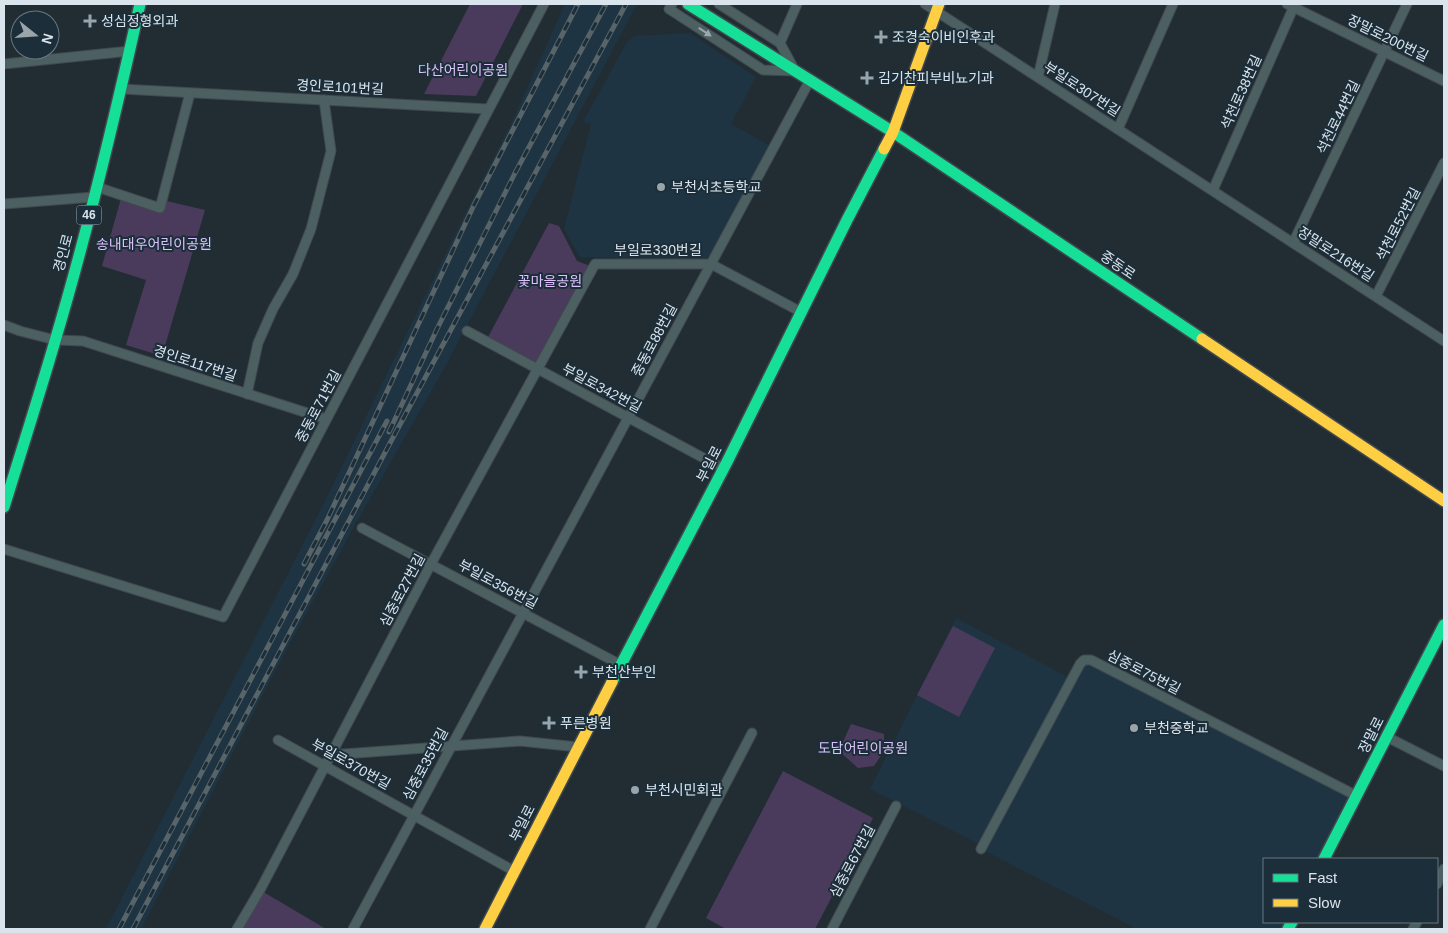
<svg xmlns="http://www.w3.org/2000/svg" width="1448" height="933" viewBox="0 0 1448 933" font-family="Arial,'Noto Sans KR',sans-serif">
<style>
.built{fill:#1e3443}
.green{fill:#4a3b5d}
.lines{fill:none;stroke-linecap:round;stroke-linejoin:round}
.street-casing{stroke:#41494f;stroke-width:11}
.fast-casing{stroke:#41494f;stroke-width:14}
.slow-casing{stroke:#41494f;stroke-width:14}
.street{stroke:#4c5f61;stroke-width:9}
.fast{stroke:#16e098;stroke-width:11}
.slow{stroke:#ffcf43;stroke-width:11}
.rail-casing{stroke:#586468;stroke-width:5}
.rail{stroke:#1c2e39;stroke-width:3;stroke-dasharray:9;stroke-linecap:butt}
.oneway{fill:#9aa8ad}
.poi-dot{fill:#9aa4ab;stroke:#1c2e39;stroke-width:2}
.labels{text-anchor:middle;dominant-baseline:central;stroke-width:4;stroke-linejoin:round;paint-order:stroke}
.shield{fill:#1c2e39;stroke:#a1adb6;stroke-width:1}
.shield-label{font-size:12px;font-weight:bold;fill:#dae4ec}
.poi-label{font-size:14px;fill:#dae4ec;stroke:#1c2e39;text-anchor:start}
.street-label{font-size:14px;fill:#dae4ec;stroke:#1c2e39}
.park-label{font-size:14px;fill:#dcc1fc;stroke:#1c2e39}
</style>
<rect width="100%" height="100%" fill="#222d33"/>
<!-- built -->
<g class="built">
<path d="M565 4H637L446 365 360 516 290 643 141 929H106L326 499 463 218 514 117Z"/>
<path d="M690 33 756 77 731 124 769 145 714 251 706 258 580 257 564 229 591 124 583 122 627 42 634 36Z"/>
<path d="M956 618 1068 677 981 845 870 789Z"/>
<path d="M1084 660 1357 796 1324 859H1264V922H1292L1288 929H1137L981 849Z"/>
</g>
<!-- green -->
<g class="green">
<path d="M470 4H523L476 96 424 94Z"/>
<path d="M122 195 160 207 162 200 205 210 162 356 126 345 146 280 102 266Z"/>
<path d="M549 223 559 226 577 261 590 266 536 366 487 339Z"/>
<path d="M953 626 995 648 959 717 917 695Z"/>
<path d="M851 724 884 734V751L874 766 858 768 839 751Z"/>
<path d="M783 771 873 818 815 929H726L706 918Z"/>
<path d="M260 890 326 929H237Z"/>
</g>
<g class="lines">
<!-- street casing -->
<g class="street-casing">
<g id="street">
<path d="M672 4 669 9 763 70 795 71"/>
<path d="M719 4 780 43 794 69"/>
<path d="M925 4 1444 341"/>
<path d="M1287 4 1444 81"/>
<path d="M780 43 797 4"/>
<path d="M4 64 130 51"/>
<path d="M1038 77 1055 4"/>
<path d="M122 89 488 109"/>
<path d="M1118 129 1173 4"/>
<path d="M97 187 160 208 190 93"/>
<path d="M1213 190 1295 4"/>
<path d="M4 204 94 197"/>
<path d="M1293 243 1407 4"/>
<path d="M1376 296 1444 163"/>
<path d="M4 325 20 331 55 340 83 341 326 419"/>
<path d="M467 331 724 469"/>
<path d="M247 394 258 343 273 309 293 274 311 229 331 151 324 100"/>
<path d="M362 528 621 665"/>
<path d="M4 549 223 617 544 4"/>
<path d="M1387 737 1444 766"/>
<path d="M278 740 514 871"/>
<path d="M330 755 520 741 578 747"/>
<path d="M981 849 1080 664 1084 660H1091L1357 796"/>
<path d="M1437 884 1444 869"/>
<path d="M237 929 260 890 431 564 595 264H711L801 312"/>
<path d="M353 929 810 80"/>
<path d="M650 929 752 733"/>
<path d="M832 929 896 806"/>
<path d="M1413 929 1417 922"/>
</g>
</g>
<!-- fast casing -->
<g class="fast-casing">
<g id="fast">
<path d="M688 4 893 132 1202 339"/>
<path d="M4 507C21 452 39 396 55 341 88 230 115 117 140 4"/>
<path d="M612 682 727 462 847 220 884 149"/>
<path d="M1324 859 1444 625"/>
<path d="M1288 929 1292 922"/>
</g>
</g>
<!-- slow casing -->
<g class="slow-casing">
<g id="slow">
<path d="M884 149 893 132 939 4"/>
<path d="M1202 339 1444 501"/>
<path d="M485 929 612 682"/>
</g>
</g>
<!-- street -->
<use href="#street" class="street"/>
<!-- fast -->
<use href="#fast" class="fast"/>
<!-- slow -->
<use href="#slow" class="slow"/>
<!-- rail casing -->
<g class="rail-casing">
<g id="rail">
<path d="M389 432 437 329 515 173 606 4"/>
<path d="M304 564 327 520 474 205 578 4"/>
<path d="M119 929 387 421"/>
<path d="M133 929 389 445 626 4"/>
</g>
</g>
<!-- rail -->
<use href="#rail" class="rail"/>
</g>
<!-- one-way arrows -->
<defs><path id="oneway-solid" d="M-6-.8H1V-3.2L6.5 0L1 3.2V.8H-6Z" transform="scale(1.25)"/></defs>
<use class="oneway" href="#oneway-solid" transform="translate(705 32) rotate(33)"/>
<!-- markers -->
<g class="poi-dot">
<path d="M87.5 13.5h5v5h5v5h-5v5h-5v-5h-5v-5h5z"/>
<path d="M878.5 29.5h5v5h5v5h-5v5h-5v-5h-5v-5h5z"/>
<path d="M864.5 70.5h5v5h5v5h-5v5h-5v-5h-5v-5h5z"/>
<circle cx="661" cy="187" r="5"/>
<path d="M578.5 664.5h5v5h5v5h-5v5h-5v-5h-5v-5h5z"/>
<path d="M546.5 715.5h5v5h5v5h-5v5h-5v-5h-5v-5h5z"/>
<circle cx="1134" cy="728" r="5"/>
<circle cx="635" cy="790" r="5"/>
</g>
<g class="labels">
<!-- shield labels -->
<rect class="shield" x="76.5" y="205.5" width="25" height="19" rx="4"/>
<g class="shield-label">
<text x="89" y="215">46</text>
</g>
<!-- poi labels -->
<g class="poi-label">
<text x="101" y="21">성심정형외과</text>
<text x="892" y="37">조경숙이비인후과</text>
<text x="878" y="78">김기찬피부비뇨기과</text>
<text x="671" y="187">부천서초등학교</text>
<text x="592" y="672">부천산부인</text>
<text x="560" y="723">푸른병원</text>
<text x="1144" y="728">부천중학교</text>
<text x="645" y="790">부천시민회관</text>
</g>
<!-- street labels -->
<g class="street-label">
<text transform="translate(1388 38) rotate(26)">장말로200번길</text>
<text transform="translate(340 87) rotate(3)">경인로101번길</text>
<text transform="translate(1082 89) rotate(33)">부일로307번길</text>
<text transform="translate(1241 92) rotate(-66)">석천로38번길</text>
<text transform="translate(1338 117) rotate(-64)">석천로44번길</text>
<text transform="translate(1398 224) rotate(-63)">석천로52번길</text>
<text x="658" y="250">부일로330번길</text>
<text transform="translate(63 253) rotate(-75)">경인로</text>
<text transform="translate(1336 254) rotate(33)">장말로216번길</text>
<text transform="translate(1118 265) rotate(34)">중동로</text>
<text transform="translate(654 340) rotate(-62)">중동로88번길</text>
<text transform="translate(195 363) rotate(18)">경인로117번길</text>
<text transform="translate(602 388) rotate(28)">부일로342번길</text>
<text transform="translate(318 406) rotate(-62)">중동로71번길</text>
<text transform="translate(709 464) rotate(-63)">부일로</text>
<text transform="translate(498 584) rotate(28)">부일로356번길</text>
<text transform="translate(402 590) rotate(-62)">심중로27번길</text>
<text transform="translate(1144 672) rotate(27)">심중로75번길</text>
<text transform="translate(1371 735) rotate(-63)">장말로</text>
<text transform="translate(351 764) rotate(29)">부일로370번길</text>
<text transform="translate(425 764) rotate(-62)">심중로35번길</text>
<text transform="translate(522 823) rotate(-63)">부일로</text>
<text transform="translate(852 861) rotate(-62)">심중로67번길</text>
</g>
<!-- park labels -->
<g class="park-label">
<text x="463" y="70">다산어린이공원</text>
<text x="154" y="244">송내대우어린이공원</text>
<text x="550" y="281">꽃마을공원</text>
<text x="863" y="748">도담어린이공원</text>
</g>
</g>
<!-- border -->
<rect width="1448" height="933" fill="none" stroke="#dae4ec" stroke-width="10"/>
<!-- legend -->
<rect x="1263" y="858" width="175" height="65" fill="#1c2e39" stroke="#687781"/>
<rect x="1273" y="874" width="25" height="8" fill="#16e098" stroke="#687781"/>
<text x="1308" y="883" font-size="15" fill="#dae4ec">Fast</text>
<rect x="1273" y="899" width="25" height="8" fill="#ffcf43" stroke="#687781"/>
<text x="1308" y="908" font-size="15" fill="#dae4ec">Slow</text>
<!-- north arrow -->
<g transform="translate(35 35) rotate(107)"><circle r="24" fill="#1c2e39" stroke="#687781"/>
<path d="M0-4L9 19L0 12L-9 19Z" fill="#9aa4ab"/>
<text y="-8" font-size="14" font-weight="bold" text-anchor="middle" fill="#dae4ec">N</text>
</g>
</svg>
